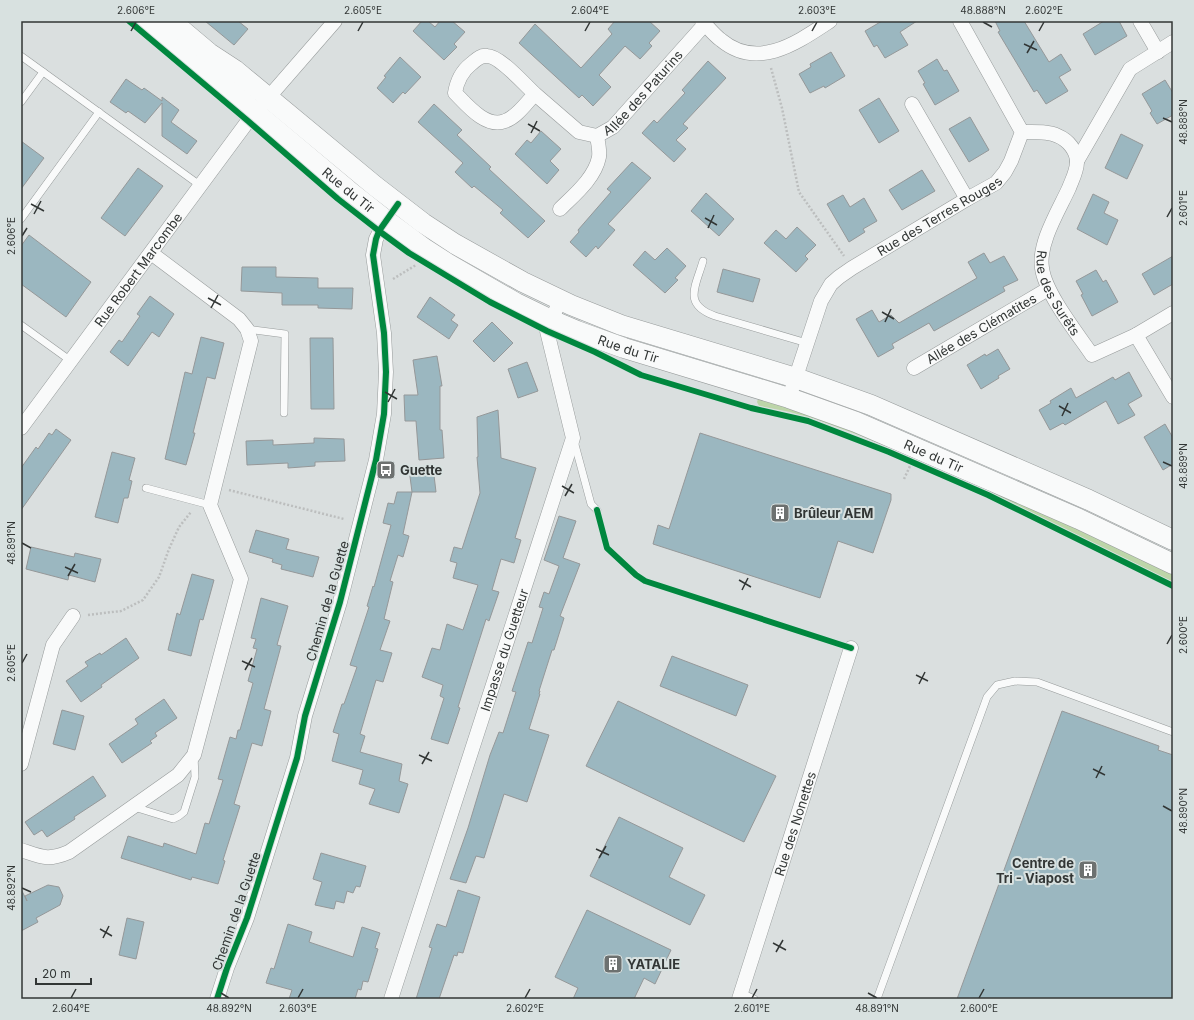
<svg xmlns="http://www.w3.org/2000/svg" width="1194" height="1020" viewBox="0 0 1194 1020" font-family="Inter,sans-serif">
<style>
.green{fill:#bdd5a9}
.building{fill:#9bb7c0;stroke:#959899}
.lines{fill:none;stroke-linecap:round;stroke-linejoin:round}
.lane-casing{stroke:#979b9b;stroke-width:8}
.street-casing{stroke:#979b9b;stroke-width:15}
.secondary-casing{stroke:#979b9b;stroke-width:21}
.path{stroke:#bcbebe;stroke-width:2.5;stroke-dasharray:2 2;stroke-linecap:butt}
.lane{stroke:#f9fafa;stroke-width:7}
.street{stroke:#f9fafa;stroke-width:14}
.secondary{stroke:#f9fafa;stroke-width:20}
.cycleway-casing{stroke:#d8e1e0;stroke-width:8}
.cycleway{stroke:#00873e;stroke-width:6}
.ticks{fill:none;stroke:#323635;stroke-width:1.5}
.labels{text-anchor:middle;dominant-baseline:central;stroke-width:4;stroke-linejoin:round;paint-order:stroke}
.street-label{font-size:13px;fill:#323635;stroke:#d8e1e0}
.poi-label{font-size:13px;font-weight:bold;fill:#323635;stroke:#d8e1e0;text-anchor:start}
.neatline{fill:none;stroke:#323635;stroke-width:1.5}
.ticks-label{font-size:10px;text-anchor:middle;fill:#323635}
</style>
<rect width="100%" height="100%" fill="#dadfdf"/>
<!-- green -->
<path class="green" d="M759 396 816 413 1173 570V582L959 477 861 436 815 419 790 412 759 406 757 402Z"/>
<!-- building -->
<g class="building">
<path d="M205 21H238L248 29 234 45Z"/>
<path d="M422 21H428L435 27 440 21H452L465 32 454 44 457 47 444 60 413 31Z"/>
<path d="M615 21H649L660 31 649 43 652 46 640 59 625 46 599 75 611 87 593 106 582 95 579 98 519 43 535 24 581 68 612 34 608 29Z"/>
<path d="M882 21H917L900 32 908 45 885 58 877 45 874 47 865 31Z"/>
<path d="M995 21H1024L1049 62 1061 54 1071 70 1059 77 1068 91 1046 104 1037 90 1034 92 998 32 1000 31Z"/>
<path d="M1104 21H1119L1127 36 1095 55 1083 34Z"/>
<path d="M831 52 845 76 825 88 824 86 810 93 799 74 811 67 810 64Z"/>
<path d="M400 57 421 77 405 94 403 92 393 103 377 88 386 77 384 76Z"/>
<path d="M937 59 944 71 947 70 959 91 935 105 923 84 925 83 918 71Z"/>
<path d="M708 61 726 78 683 124 688 128 676 140 686 149 674 162 642 133 654 120 657 123 685 93 682 90Z"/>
<path d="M126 79 142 90 144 88 162 101V97L179 110 171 122 197 141 187 154 162 136V103L145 123 128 111 126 113 110 102Z"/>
<path d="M1165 80 1173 93V115L1157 124 1150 113 1152 111 1142 94Z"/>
<path d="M879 98 899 131 879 143 859 110Z"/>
<path d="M434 104 462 130 457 135 491 167 489 169 545 221 528 238 500 213 503 210 474 186 472 188 455 172 463 163 418 122Z"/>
<path d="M970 117 989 150 969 162 949 129Z"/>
<path d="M541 131 561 149 550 161 559 170 547 184 515 154 527 140 531 143Z"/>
<path d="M1121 134 1143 145 1127 179 1105 168Z"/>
<path d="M21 141 44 158 21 189Z"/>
<path d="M632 162 651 178 608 224 615 230 598 249 596 246 586 257 570 242 579 232 578 230 611 192 607 189Z"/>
<path d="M138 168 163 186 125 236 101 218Z"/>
<path d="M922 170 935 191 902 210 889 190Z"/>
<path d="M706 193 734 219 719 236 691 211Z"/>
<path d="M1093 194 1109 202 1104 213 1118 220 1107 245 1077 229Z"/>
<path d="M843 195 850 207 864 198 877 221 863 229 865 232 849 242 827 204Z"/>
<path d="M797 227 816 245 805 256 808 259 796 272 764 243 776 230 786 239Z"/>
<path d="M29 235 91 282 66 317 21 284V246Z"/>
<path d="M667 248 686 266 675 278 678 280 665 293 633 265 645 251 655 260Z"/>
<path d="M984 253 990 263 1004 256 1018 280 1003 287 1005 291 934 331 929 323 892 344 894 348 878 357 856 319 872 310 879 322 891 315 899 323 977 278 968 262Z"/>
<path d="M1173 256V284L1154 295 1142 274Z"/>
<path d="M242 267H276V277L318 278V288H353L352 309 318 308V305H282V293L241 291Z"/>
<path d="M723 269 760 279 753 302 717 292Z"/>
<path d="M1096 270 1103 282 1106 280 1118 302 1092 316 1081 295 1083 294 1076 281Z"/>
<path d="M150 296 174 314 159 337 152 332 128 366 110 352 119 340 122 342 140 316 137 314Z"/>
<path d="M430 297 455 315 451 320 458 325 449 339 417 317Z"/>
<path d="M492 322 513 343 494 362 473 341Z"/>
<path d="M201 337 224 343 215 379 207 377 193 433H195L186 465 165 459 185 372 192 374Z"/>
<path d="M310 338H333L334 409H311Z"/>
<path d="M998 349 1010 369 998 376 999 378 981 389 967 365 985 354 986 356Z"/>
<path d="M437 356 442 386H440V430H442L444 458 419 460 416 421H405L404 395H418L413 360Z"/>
<path d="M527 362 538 391 518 398 508 369Z"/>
<path d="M1129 372 1142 396 1128 404 1135 415 1118 424 1106 401 1065 425 1063 423 1050 430 1039 410 1051 403 1050 401 1071 388 1076 398 1113 377 1115 380Z"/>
<path d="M498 410 501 458 536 468 515 538 521 540 514 563 501 559 492 590 499 592 489 621 486 619 458 707 460 708 448 744 431 739 444 698 440 696 443 685 422 677 432 648 440 650 447 624 463 630 478 585 453 578 457 563 450 561 454 547 462 549 480 493 477 457H478L477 417Z"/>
<path d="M1165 424 1173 438V464L1163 470 1144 437Z"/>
<path d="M56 429 71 440 21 510V468L36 447 38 449 49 433 52 435Z"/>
<path d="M700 433 891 494V500L873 553 838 541 820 598 653 544 658 525 669 529Z"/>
<path d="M314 438 344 439 345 461 315 462V466L288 468V463L247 465 246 441 273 440V445L314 443Z"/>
<path d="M112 452 135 458 129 480 132 481 128 498H124L118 523 95 517Z"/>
<path d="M433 467 436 492H412L409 469Z"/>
<path d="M397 492H412L403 534 409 536 403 557 398 555 390 581 393 582 384 619 390 621 380 650 392 653 383 682 376 680 360 734 365 736 360 752 402 764 399 781 408 784 399 813 369 804 375 789 359 784 363 770 332 761 339 734 333 732 342 704H344L357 667 350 665 369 607 367 606 373 586 374 587 391 525 383 523 388 503 394 504Z"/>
<path d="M559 516 576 521 563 558 580 564 560 616 564 618 554 650H552L539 691H540L539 694H540L529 729 549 735 527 802 504 794 484 858 476 856 466 883 450 879 468 828 490 755 499 732 503 733 516 692 512 691 528 642 532 643 543 608 539 607 544 592 549 594 559 566 544 560Z"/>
<path d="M256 530 289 539 286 549 319 557 313 577 281 569 282 565 272 562 273 559 249 552Z"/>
<path d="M31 547 74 557 75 553 101 559 95 582 69 575 68 580 26 569Z"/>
<path d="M192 574 214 580 203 620 200 619 191 656 168 650 177 613 180 615Z"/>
<path d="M261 598 288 606 277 645 281 646 264 709 271 711 262 746 252 743 234 804 240 806 223 860 225 861 218 884 192 877 191 880 121 858 128 836 163 847 164 843 196 854 205 823 209 824 223 780 218 779 230 737 236 739 238 730H240L253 683 248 681 257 649 253 648 256 639 251 638Z"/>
<path d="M126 638 139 658 101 685 102 687 81 702 66 681 88 666 85 662 100 653 101 655Z"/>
<path d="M672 656 748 685 736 716 660 686Z"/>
<path d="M164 699 177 718 155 733 157 736 150 741 152 743 122 763 109 744 138 724 135 719Z"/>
<path d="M618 701 776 776 744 842 586 766Z"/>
<path d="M62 710 84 716 75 750 53 744Z"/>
<path d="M1062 711 1159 746 1158 750 1173 755V999H957Z"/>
<path d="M93 776 106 796 74 817 75 819 47 837 42 830 34 835 25 822Z"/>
<path d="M619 817 683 848 669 877 705 895 690 925 590 876Z"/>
<path d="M321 853 366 866 360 887 356 886 353 893 347 891 344 903 336 901 334 909 315 905 322 882 313 879Z"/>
<path d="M48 885 59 887 63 896 60 905 36 918 38 922 21 931V889L27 901 25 896Z"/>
<path d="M458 890 480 897 463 953 458 952 457 956 454 955 439 999H416L432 948 429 947 437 924 446 927Z"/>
<path d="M587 910 671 950 655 984 644 978 634 999H573L578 988 555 977Z"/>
<path d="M127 918 144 922 136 959 119 955Z"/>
<path d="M288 924 312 932 309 942 353 957 362 927 380 933 375 948 378 949 368 982 363 981 361 990 358 989 355 999H289L292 990 266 983 271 968 274 969Z"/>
</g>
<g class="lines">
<!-- lane casing -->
<g class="lane-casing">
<g id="lane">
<path d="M21 56 201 186"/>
<path d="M21 102 43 72"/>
<path d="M21 219 99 112"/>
<path d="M703 261C696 286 682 304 715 316L807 343"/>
<path d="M21 325 71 361"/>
<path d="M247 329 285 334 284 413"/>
<path d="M574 441 591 504 597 510"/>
<path d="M146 488 210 505"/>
<path d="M134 807 173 819 179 816 184 812 195 777 194 756"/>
<path d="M741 993 754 999"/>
<path d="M877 999 987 697 997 685 1015 681 1037 682 1173 732"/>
</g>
</g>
<!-- street casing -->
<g class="street-casing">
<g id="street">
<path d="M702 21C708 27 714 35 721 40 758 71 798 42 830 21"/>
<path d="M1140 21 1158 52"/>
<path id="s1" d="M535 94C525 85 500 56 487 56 480 55 476 60 471 64 462 71 457 81 455 93 466 104 486 129 505 121 517 117 526 103 535 94L579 132 597 136 613 127 705 24"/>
<path d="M912 104 967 199"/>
<path id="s2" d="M1022 132C1033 132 1048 131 1058 136 1068 140 1077 151 1077 162 1077 171 1072 180 1069 188 1059 210 1038 243 1042 268 1045 293 1077 333 1092 355L1136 335 1173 313"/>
<path d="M1077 161 1130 69 1173 42"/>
<path d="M560 209C574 195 595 178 599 157 600 150 598 143 597 136"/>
<path d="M1136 335 1173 397"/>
<path id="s3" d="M914 368 1048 289"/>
<path id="s4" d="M789 398 821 301 831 284 839 277 852 268 967 199 996 183 1005 172 1011 161 1022 132 960 21"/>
<path id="s5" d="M21 428 248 121 335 21"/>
<path d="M21 764 53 645 73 616"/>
<path d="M21 850C42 857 48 861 69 852L178 775 194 755 241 579 210 505 251 341 247 329 239 319 151 253"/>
<path d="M217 999 227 968 247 918 297 758 305 716 340 602 376 460 384 414 386 372 384 333 373 255 376 239 386 220"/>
<path id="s6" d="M391 999 573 438 547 331 560 300"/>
<path id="s7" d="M739 999 851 648"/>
</g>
</g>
<!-- secondary casing -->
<g class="secondary-casing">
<g id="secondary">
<path id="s8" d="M147 21 348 190 386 220 425 249 450 265 516 303 551 320 577 331 624 348 789 398 856 422 1079 519 1173 564"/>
<path d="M171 21 209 53 235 70 375 186 423 223 455 244 523 282 571 305 621 325 796 378 871 405 1089 500 1173 540"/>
</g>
</g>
<!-- path -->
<g class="path">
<path d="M771 68 782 108 799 192 844 256"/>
<path d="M393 279 416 265"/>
<path d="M904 479 910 466"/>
<path d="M229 490 344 519"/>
<path d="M88 615 121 611 143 600 159 577 169 549 179 527 191 512"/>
</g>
<!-- lane -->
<use href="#lane" class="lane"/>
<!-- street -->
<use href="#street" class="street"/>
<!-- secondary -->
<use href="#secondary" class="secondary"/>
<!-- cycleway casing -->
<g class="cycleway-casing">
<g id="cycleway">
<path d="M129 21 248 121 338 199 379 231 409 253 490 302 547 331 595 352 641 375 751 408 808 421 889 452 988 495 1173 586"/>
<path d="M597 510 607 548 636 575 645 581 851 648"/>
<path d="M217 999 227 968 247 918 297 758 305 716 340 602 376 460 384 414 386 372 384 333 373 255 376 239 379 231 398 204"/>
</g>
</g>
<!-- cycleway -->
<use href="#cycleway" class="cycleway"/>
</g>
<!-- ticks -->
<path class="ticks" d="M983 22 992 27M131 31 136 22M358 31 363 22M585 31 590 22M812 31 817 22M1039 31 1044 22M1024 44 1037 50M1027 53 1034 41M1163 118 1172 122M528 124 540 131M531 133 537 121M31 204 44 211M34 214 41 201M1167 217 1172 208M705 218 717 225M708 228 714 215M22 236 27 228M208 298 221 305M211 308 218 295M882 312 894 319M885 322 891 309M385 392 397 399M388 402 395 389M1059 406 1071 413M1062 416 1068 403M1163 462 1172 466M562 486 574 493M565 496 572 484M22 543 31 548M65 567 78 573M68 576 75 564M739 580 751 587M742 590 748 578M1167 644 1172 635M242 661 255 667M22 663 27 654M245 670 252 658M916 675 928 681M919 684 925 672M419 755 432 761M422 764 429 752M1093 769 1105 775M1096 778 1102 766M1163 806 1172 811M596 849 609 855M599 858 606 846M22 888 31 892M100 929 112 936M103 938 109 926M773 943 786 950M776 952 783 940M221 993 229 998M868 993 877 998M71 998 76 989M298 998 303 989M525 998 530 989M752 998 757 989M979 998 984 989"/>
<!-- icons -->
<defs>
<g id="bus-square" transform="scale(1)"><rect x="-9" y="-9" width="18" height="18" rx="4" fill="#6d7170" stroke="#d8e1e0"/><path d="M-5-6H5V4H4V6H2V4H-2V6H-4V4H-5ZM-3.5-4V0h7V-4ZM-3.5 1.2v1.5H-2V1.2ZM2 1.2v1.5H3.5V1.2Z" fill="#fff"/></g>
<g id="building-square" transform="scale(1)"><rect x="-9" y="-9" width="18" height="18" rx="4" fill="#6d7170" stroke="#d8e1e0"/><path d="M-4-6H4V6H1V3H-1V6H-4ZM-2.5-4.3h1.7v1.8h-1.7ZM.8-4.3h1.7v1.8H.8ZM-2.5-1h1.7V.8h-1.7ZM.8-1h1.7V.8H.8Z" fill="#fff"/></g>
</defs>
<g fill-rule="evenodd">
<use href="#bus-square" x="386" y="470"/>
<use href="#building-square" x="780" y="513"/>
<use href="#building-square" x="1088" y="870"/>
<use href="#building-square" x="613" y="964"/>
</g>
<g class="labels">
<!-- street labels -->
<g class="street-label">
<text stroke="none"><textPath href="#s1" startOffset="356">Allée des Paturins</textPath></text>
<text stroke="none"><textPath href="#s8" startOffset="263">Rue du Tir</textPath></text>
<text stroke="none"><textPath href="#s4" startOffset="250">Rue des Terres Rouges</textPath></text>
<text stroke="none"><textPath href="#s5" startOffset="197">Rue Robert Marcombe</textPath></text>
<text stroke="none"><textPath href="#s2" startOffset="212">Rue des Surêts</textPath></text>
<text stroke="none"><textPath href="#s3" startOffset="78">Allée des Clématites</textPath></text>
<text stroke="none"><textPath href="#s8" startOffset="587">Rue du Tir</textPath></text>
<text stroke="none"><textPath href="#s8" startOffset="911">Rue du Tir</textPath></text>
<text transform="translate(327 601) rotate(-74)">Chemin de la Guette</text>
<text stroke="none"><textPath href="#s6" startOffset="367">Impasse du Guetteur</textPath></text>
<text stroke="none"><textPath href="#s7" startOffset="184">Rue des Nonettes</textPath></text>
<text transform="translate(236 911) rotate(-71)">Chemin de la Guette</text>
</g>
<!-- poi labels -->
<g class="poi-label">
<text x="400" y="470">Guette</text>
<text x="794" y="513">Brûleur AEM</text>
<text x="1074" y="863" text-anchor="end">Centre de<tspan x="1074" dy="15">Tri - Viapost</tspan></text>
<text x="627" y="964">YATALIE</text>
</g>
</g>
<!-- border -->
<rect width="1194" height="1020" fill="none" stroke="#d8e1e0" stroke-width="44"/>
<!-- scale -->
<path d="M36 978v6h55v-6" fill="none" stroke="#323635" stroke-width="2"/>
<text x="42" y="978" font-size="12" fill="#323635" stroke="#d8e1e0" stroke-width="3" paint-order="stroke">20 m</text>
<rect x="22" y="22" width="1150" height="976" class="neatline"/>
<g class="ticks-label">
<text x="136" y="14">2.606°E</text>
<text x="363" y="14">2.605°E</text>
<text x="590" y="14">2.604°E</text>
<text x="817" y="14">2.603°E</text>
<text x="983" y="14">48.888°N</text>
<text x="1044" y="14">2.602°E</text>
<text transform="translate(1183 122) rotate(-90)" y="4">48.888°N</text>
<text transform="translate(1183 208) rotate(-90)" y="4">2.601°E</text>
<text transform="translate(11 236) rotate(-90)" y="4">2.606°E</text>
<text transform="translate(1183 466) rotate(-90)" y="4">48.889°N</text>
<text transform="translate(11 543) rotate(-90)" y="4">48.891°N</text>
<text transform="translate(1183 635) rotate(-90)" y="4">2.600°E</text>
<text transform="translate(11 663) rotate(-90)" y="4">2.605°E</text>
<text transform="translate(1183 811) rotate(-90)" y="4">48.890°N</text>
<text transform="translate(11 888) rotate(-90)" y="4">48.892°N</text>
<text x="71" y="1012">2.604°E</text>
<text x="229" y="1012">48.892°N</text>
<text x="298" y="1012">2.603°E</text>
<text x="525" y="1012">2.602°E</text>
<text x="752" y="1012">2.601°E</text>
<text x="877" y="1012">48.891°N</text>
<text x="979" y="1012">2.600°E</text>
</g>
</svg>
